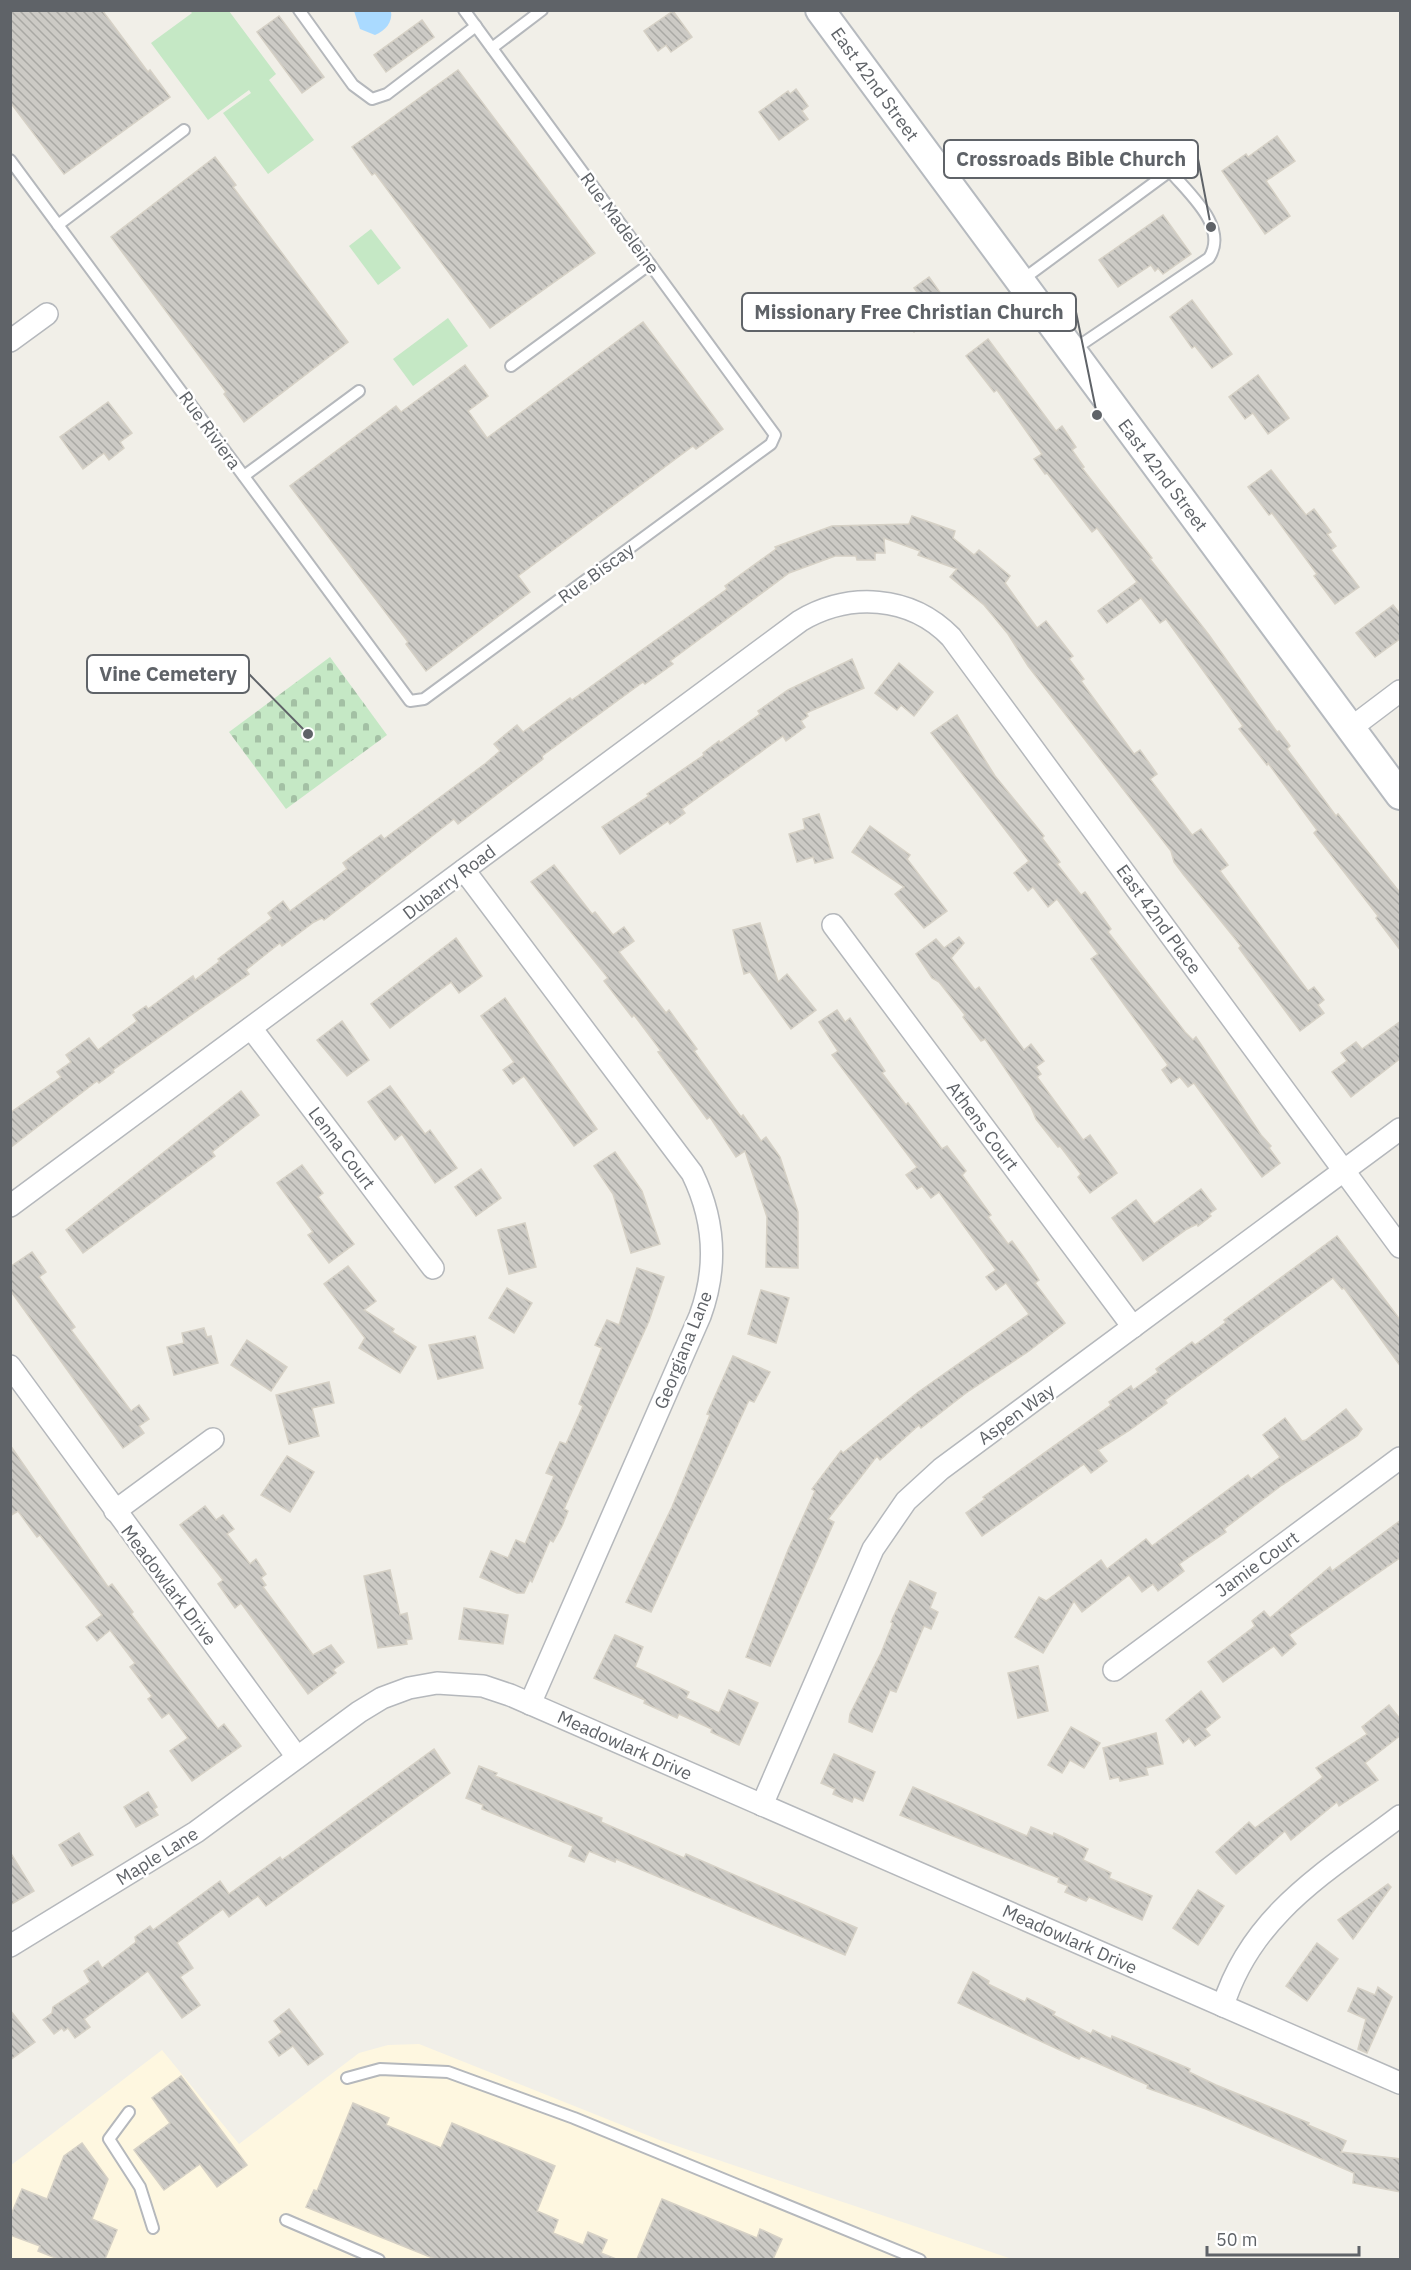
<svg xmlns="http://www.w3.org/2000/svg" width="1411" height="2270" viewBox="0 0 1411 2270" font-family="'IBM Plex Sans',sans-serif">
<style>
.commercial{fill:#fef7e0}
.cemetery{fill:url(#cemetery-stones)}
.green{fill:#c5e8c5}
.water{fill:#aadaff}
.building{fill:url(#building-back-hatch);stroke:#d6d1c6;stroke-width:1.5}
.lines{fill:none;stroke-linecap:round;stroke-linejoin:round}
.lane-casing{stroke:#b5b8bc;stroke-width:14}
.street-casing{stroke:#b5b8bc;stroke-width:24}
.secondary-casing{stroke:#b6babf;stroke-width:32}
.lane{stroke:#fff;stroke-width:10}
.street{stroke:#fff;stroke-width:21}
.secondary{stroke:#fff;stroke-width:28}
.labels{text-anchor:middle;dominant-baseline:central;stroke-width:5;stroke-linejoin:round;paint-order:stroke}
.street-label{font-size:18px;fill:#5f6368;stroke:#fff}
.leader{fill:none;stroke:#5f6368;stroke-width:2}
.callout-dot{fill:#5f6368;stroke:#fff;stroke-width:2}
.callout{fill:#fff;stroke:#5f6368;stroke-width:2}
.callout-label{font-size:20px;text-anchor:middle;font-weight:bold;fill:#5f6368}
</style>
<defs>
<pattern id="cemetery-stones" width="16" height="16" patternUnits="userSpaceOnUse" patternTransform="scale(1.5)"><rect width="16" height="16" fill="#c5e8c5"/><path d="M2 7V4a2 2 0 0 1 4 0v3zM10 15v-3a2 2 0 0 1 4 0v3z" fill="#a3c0a4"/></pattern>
<pattern id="building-back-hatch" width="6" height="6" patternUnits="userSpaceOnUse" patternTransform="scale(1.5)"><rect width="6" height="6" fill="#cccac5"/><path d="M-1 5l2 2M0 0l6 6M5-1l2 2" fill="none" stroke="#a9a8a4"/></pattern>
</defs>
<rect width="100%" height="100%" fill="#f1efe8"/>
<!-- commercial -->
<path class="commercial" d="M419 2044 662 2141 1012 2259H11L10 2166 162 2050 239 2144 359 2053 388 2045Z"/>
<!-- cemetery -->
<path class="cemetery" d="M330 657 387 735 286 809 229 732Z"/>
<!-- green -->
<g class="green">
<path d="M190 11H229L276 74 269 80 314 140 268 174 223 113 251 93 249 90 208 120 151 43 192 13Z"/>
<path d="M371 229 401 268 378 285 349 246Z"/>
<path d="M448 318 468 346 413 386 393 359Z"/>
</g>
<!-- water -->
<path class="water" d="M354 11H391C393 22 385 31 375 35L360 29Z"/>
<!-- building -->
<g class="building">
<path d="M10 10H102L148 72 150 70 170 97 64 174 10 102Z"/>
<path d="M673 11 692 37 671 52 666 45 658 51 644 31Z"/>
<path d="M279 16 324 77 302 93 257 32Z"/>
<path d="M422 20 434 37 386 72 374 55Z"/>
<path d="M458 70 595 253 490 328 375 173 372 175 352 147Z"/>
<path d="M796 89 808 106 802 111 808 119 779 140 759 112 788 91 790 94Z"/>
<path d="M1277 136 1295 161 1266 181 1290 216 1265 234 1222 171 1246 154 1248 157Z"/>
<path d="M215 157 236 185 233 187 348 342 244 422 224 394 226 392 111 237Z"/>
<path d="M1163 215 1191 254 1163 274 1158 268 1155 271 1151 265 1118 287 1099 260Z"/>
<path d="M929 277 944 298 938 302 945 311 914 332 896 307 917 292 914 288Z"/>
<path d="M1192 300 1232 354 1212 368 1195 346 1192 348 1170 317Z"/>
<path d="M643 322 723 429 696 449 693 446 518 576 530 592 426 671 406 644 408 642 290 486 396 406 401 412 465 365 488 396 468 411 487 438Z"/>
<path d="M988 339 1056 431 1062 426 1076 447 1072 450 1084 467 1082 468 1152 558 1150 559 1209 635 1277 732 1279 731 1290 746 1287 749 1336 816 1338 814 1401 894V951L1376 918 1378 916 1314 833 1317 830 1268 763 1267 765 1239 729 1243 726 1166 619 1160 623 1141 598 1107 623 1098 611 1137 582 1097 528 1092 532 1047 473 1045 474 1034 459 1042 454 1036 445 997 390 994 392 966 356Z"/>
<path d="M1258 375 1289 418 1268 434 1253 413 1245 419 1229 397Z"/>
<path d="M108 402 132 433 120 442 124 448 109 460 104 453 83 469 60 437Z"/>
<path d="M1271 470 1306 515 1314 509 1331 532 1327 534 1336 546 1331 550 1359 587 1335 604 1314 576 1317 574 1272 513 1269 515 1248 487Z"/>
<path d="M912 516 955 531 953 538 974 555 979 550 1010 576 1005 583 1037 628 1046 621 1073 656 1069 659 1084 679 1081 681 1134 754 1140 750 1157 774 1150 779 1192 835 1201 829 1228 865 1220 871 1308 991 1314 987 1324 1000 1318 1005 1324 1013 1300 1031 1239 948 1241 946 1183 874 1174 862 1171 851 1028 666 1008 634 984 605 950 577 957 569 918 555 920 551 884 538 885 553H875V560H857L856 556H835L789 573 670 661 673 664 645 684 643 682 542 756 543 759 458 824 454 819 324 920 322 918 314 922 282 946 280 943 246 970 249 974 113 1070 114 1072 99 1083 97 1081 10 1148V1113L61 1077 57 1072 71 1062 66 1055 89 1038 98 1050 137 1021 133 1015 146 1006 148 1009 193 976 195 980 220 961 218 959 272 918 268 913 283 901 290 911 347 869 343 863 381 835 384 839 486 763 500 751 494 744 517 725 523 732 570 698 572 700 727 589 725 586 776 549 775 547 832 526 909 524Z"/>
<path d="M1393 605 1401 615V638L1375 657 1356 633Z"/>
<path d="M852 659 864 688 806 713 808 716 801 721 805 727 786 741 783 736 682 809 685 813 670 824 668 821 620 854 602 827 649 796 647 794 704 755 703 753 719 741 720 743 760 714 758 711 788 690Z"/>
<path d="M899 663 933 692 914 716 901 705 897 710 875 693Z"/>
<path d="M957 715 995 776 1044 836 1042 838 1060 862 1057 864 1081 895 1085 892 1111 929 1108 932 1185 1032 1193 1040 1196 1037 1261 1135 1271 1146 1269 1148 1280 1163 1262 1177 1194 1083 1188 1087 1180 1077 1171 1083 1162 1070 1168 1065 1091 959 1098 954 1057 899 1048 907 1033 887 1028 891 1014 873 1029 861 931 733Z"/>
<path d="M819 814 833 858 815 863 813 857 797 862 789 834 805 829 803 819Z"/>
<path d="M870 826 910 855 907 859 947 911 924 928 895 894 904 887 852 852Z"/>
<path d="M554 865 592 914 595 912 613 935 624 927 634 941 619 952 666 1013 669 1010 697 1049 694 1051 741 1117 743 1115 761 1141 766 1137 780 1157 798 1212V1268L766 1267 767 1217 745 1151 736 1157 710 1117 707 1119 658 1052 661 1051 634 1015 632 1017 604 981 608 978 531 882Z"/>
<path d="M760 923 778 982 787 974 816 1010 791 1029 750 972 744 974 733 930Z"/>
<path d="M959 937 964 943 951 958 975 990 979 987 1024 1050 1031 1044 1044 1061 1036 1067 1041 1074 1037 1077 1083 1140 1090 1135 1117 1173 1090 1193 1078 1177 1081 1174 1060 1146 1058 1147 1036 1119 1031 1107 985 1039 981 1041 963 1017 965 1015 939 982 932 978 916 954 936 939 944 948Z"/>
<path d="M456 938 482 976 459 993 451 982 390 1028 371 1004Z"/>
<path d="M505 998 597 1129 574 1146 524 1076 513 1084 503 1070 514 1062 481 1016Z"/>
<path d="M837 1010 845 1022 850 1018 885 1071 882 1073 906 1105 908 1103 942 1149 947 1146 966 1171 962 1175 991 1215 988 1217 1008 1244 1012 1241 1030 1266 1039 1280 1035 1283 1065 1323 1029 1351 966 1393 921 1428 919 1425 880 1460 877 1456 828 1519 834 1522 770 1666 746 1657 788 1550 815 1491 812 1489 841 1451 843 1453 917 1393 1029 1314 1006 1283 996 1290 986 1277 996 1270 939 1192 931 1198 922 1186 917 1189 906 1175 917 1167 832 1055 838 1051 819 1022Z"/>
<path d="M342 1021 369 1060 347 1076 317 1040Z"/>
<path d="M1401 1021V1058L1351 1097 1332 1072 1347 1061 1341 1053 1356 1042 1362 1049Z"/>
<path d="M390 1086 425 1134 430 1130 457 1168 435 1183 402 1134 395 1140 368 1102Z"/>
<path d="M241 1091 259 1115 212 1152 215 1156 83 1253 66 1230Z"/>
<path d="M615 1152 642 1191 660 1244 631 1253 613 1194 594 1166Z"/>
<path d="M302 1165 323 1193 318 1197 354 1244 329 1263 308 1235 313 1232 277 1183Z"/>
<path d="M481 1169 501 1198 476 1216 455 1187Z"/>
<path d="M1201 1189 1216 1209 1209 1214 1211 1216 1198 1226 1197 1224 1187 1229 1143 1261 1112 1218 1136 1200 1154 1224Z"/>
<path d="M525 1223 536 1267 509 1274 498 1230Z"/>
<path d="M1337 1236 1401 1321V1367L1344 1288 1342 1289 1333 1278 1165 1400 1167 1403 1130 1430 1098 1450 1107 1461 1091 1473 1084 1464 982 1536 966 1513 985 1499 983 1497 1111 1405 1109 1402 1131 1386 1133 1390 1158 1372 1156 1369 1192 1342 1195 1345 1226 1322 1224 1320Z"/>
<path d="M32 1252 46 1272 39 1277 75 1327 71 1330 131 1411 139 1405 149 1419 139 1426 144 1433 123 1448 10 1290V1267Z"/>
<path d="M348 1266 376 1301 364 1310 394 1329 392 1332 416 1347 400 1373 359 1348 365 1338 324 1284Z"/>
<path d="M637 1268 664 1277 649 1321 564 1509 568 1511 562 1526 553 1542 550 1540 532 1582 530 1580 524 1593H517L480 1577 491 1551 508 1558 516 1540 525 1544 554 1476 546 1473 560 1442 566 1444 583 1406 579 1404 602 1348 595 1345 607 1320 619 1325Z"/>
<path d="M507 1288 532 1303 514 1333 489 1318Z"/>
<path d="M761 1290 789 1298 776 1343 748 1334Z"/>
<path d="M204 1328 207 1337 211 1336 218 1363 174 1375 167 1347 184 1343 182 1333Z"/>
<path d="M475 1336 483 1368 438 1379 429 1345Z"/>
<path d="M247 1340 287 1367 271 1391 231 1365Z"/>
<path d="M733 1356 770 1372 754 1402 749 1400 651 1612 626 1602 672 1507 710 1415 707 1414Z"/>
<path d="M329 1382 334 1403 312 1408 319 1436 289 1444 276 1395Z"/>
<path d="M1346 1409 1362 1429 1357 1436 1282 1485 1224 1529 1226 1532 1179 1564 1184 1571 1158 1591 1153 1584 1142 1592 1129 1575 1082 1612 1074 1601 1043 1653 1015 1637 1039 1597 1046 1601 1101 1560 1107 1569 1146 1539 1152 1546 1248 1475 1251 1479 1280 1457 1263 1435 1285 1418 1302 1441 1306 1440Z"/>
<path d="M10 1445 108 1587 112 1584 133 1612 131 1614 218 1729 224 1724 241 1746 192 1781 170 1751 188 1738 169 1713 162 1718 148 1699 152 1696 130 1667 135 1663 110 1630 97 1641 86 1627 102 1615 40 1535 37 1537 18 1511 10 1516Z"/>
<path d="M287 1456 314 1472 290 1512 261 1495Z"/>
<path d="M205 1506 216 1520 223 1515 234 1529 227 1534 250 1564 256 1559 266 1574 261 1578 266 1585 263 1587 313 1655 331 1645 344 1662 333 1670 336 1673 308 1694 241 1603 235 1608 218 1584 223 1580 180 1525Z"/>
<path d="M1401 1520V1557L1289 1635 1296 1644 1282 1656 1274 1646 1223 1682 1208 1662 1255 1626 1252 1621 1264 1611 1270 1618 1330 1567 1332 1571Z"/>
<path d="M390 1570 400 1615 407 1613 412 1639 406 1640 407 1644 378 1648 364 1576Z"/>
<path d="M910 1581 936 1593 930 1608 938 1612 931 1629 924 1626 896 1692 890 1690 872 1732 849 1722 850 1714 881 1653 893 1623 891 1622Z"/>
<path d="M464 1608 508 1615 503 1644 459 1639Z"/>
<path d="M615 1635 643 1647 635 1667 689 1692 686 1698 719 1713 729 1690 758 1703 739 1745 711 1732 712 1729 679 1714 677 1718 644 1703 645 1700 594 1678Z"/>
<path d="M1038 1666 1048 1711 1018 1718 1008 1673Z"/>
<path d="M1201 1691 1220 1717 1205 1729 1210 1735 1195 1746 1189 1738 1183 1743 1166 1720Z"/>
<path d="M1389 1705 1401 1720V1735L1365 1763 1378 1780 1339 1806 1337 1802 1291 1840 1285 1831 1236 1874 1216 1852 1249 1822 1255 1828 1323 1777 1316 1768 1367 1734 1362 1727Z"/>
<path d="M1071 1727 1100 1743 1084 1768 1070 1760 1062 1773 1048 1765Z"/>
<path d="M1156 1733 1163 1764 1146 1768 1148 1775 1120 1781 1119 1777 1110 1779 1103 1748Z"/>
<path d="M434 1749 450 1773 266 1906 258 1896 229 1917 223 1909 177 1943 193 1968 180 1977 200 2005 182 2018 148 1971 84 2019 90 2027 75 2038 68 2028 64 2031 62 2028 54 2034 43 2020 52 2013 53 2007 90 1982 84 1971 98 1961 102 1968 136 1942 135 1937 150 1926 153 1930 220 1881 229 1894 280 1857 282 1860Z"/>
<path d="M834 1754 875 1772 863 1801 854 1797 852 1802 833 1794 835 1789 821 1783Z"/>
<path d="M479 1766 497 1773 495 1776 602 1818 601 1822 684 1858 686 1854 857 1928 845 1955 616 1859 615 1862 589 1851 584 1862 569 1856 573 1846 482 1809 483 1805 466 1798Z"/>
<path d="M913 1787 1027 1836 1031 1827 1053 1836 1054 1833 1088 1849 1083 1860 1111 1873 1109 1878 1152 1896 1142 1920 1089 1897 1086 1901 1065 1892 1068 1886 1058 1882 1059 1878 900 1815Z"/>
<path d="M148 1792 157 1807 154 1809 158 1815 136 1827 124 1807Z"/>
<path d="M79 1833 93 1855 72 1866 59 1845Z"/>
<path d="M10 1852 34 1891 10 1905Z"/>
<path d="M1388 1884 1391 1887 1353 1939 1338 1920Z"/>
<path d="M1198 1890 1224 1906 1198 1945 1173 1928Z"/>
<path d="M1317 1943 1338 1959 1307 2001 1286 1986Z"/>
<path d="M973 1972 989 1981 988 1984 1025 2002 1027 1998 1055 2012 1053 2015 1091 2034 1093 2030 1111 2039 1112 2036 1190 2069 1189 2072 1216 2085 1309 2123 1308 2125 1346 2141 1341 2152 1401 2159V2192L1353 2183 1354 2173 1206 2109 1147 2088 1148 2085 1081 2056 1079 2059 958 2003Z"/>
<path d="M1378 1987 1392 1997 1367 2053 1358 2049 1366 2019 1348 2011 1358 1988 1375 1995Z"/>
<path d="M289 2009 323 2054 308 2065 293 2046 279 2056 269 2042 282 2032 274 2021Z"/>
<path d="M10 2010 35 2042 10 2060Z"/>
<path d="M181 2076 247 2165 217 2187 200 2164 164 2190 134 2150 170 2123 152 2098Z"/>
<path d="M353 2103 389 2118 386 2125 441 2148 452 2123 555 2166 537 2211 558 2220 553 2233 583 2245 588 2232 607 2240 601 2253 616 2259H435L306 2207 314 2190 317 2191Z"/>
<path d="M82 2143 108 2179 92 2219 117 2230 105 2259H58L38 2251 40 2246 10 2235V2217L22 2189 47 2199 64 2156Z"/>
<path d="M662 2199 757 2238 760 2229 782 2239 773 2259H637Z"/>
</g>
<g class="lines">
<!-- lane casing -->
<g class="lane-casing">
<g id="lane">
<path d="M299 10 353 85 372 99 387 94 476 26"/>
<path d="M492 48 542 10"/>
<path d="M10 160 410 701 424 699 771 444 775 435 464 10"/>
<path d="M58 225 184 130"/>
<path d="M1022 280 1170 171C1189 194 1229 227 1209 258L1073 350"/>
<path d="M511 366 650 264"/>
<path d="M244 476 359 391"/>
<path d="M347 2078 380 2069 448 2072 574 2118 920 2260"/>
<path d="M129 2112 109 2139 140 2187 153 2228"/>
<path d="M286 2220 379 2260"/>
</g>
</g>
<!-- street casing -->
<g class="street-casing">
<g id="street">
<path d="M10 341 47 314"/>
<path d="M1351 728 1400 691"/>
<path d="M464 870 692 1173C715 1220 718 1267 700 1316L530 1704"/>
<path d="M833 925 1133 1327"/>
<path d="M251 1028 433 1268"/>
<path d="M10 1206 800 621C849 592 910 595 951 637L1400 1247"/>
<path d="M10 1366 297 1757"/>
<path d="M115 1511 213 1439"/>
<path d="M1114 1670 1400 1458"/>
<path d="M762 1805 873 1549 906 1501 941 1469 1400 1129"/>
<path d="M10 1946 196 1832 359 1712 382 1698 409 1688 437 1683 483 1686 510 1695 1400 2083"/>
<path d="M1223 2006C1252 1913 1328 1871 1400 1816"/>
</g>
</g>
<!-- secondary casing -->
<g class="secondary-casing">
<path id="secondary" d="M820 10 1400 795"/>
</g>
<!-- lane -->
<use href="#lane" class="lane"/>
<!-- street -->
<use href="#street" class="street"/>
<!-- secondary -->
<use href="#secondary" class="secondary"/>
</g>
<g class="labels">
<!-- street labels -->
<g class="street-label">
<text transform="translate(875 84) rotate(54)">East 42nd Street</text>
<text transform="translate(620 223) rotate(54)">Rue Madeleine</text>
<text transform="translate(210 430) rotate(54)">Rue Riviera</text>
<text transform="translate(1163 475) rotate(53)">East 42nd Street</text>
<text transform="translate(596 573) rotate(-36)">Rue Biscay</text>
<text transform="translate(449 882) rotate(-37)">Dubarry Road</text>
<text transform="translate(1159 919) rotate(54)">East 42nd Place</text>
<text transform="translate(983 1126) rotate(53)">Athens Court</text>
<text transform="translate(342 1148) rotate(53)">Lenna Court</text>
<text transform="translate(683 1350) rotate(-68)">Georgiana Lane</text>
<text transform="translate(1016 1414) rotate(-36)">Aspen Way</text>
<text transform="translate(1257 1564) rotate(-36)">Jamie Court</text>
<text transform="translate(169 1585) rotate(53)">Meadowlark Drive</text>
<text transform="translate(625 1745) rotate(24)">Meadowlark Drive</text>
<text transform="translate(157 1856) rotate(-32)">Maple Lane</text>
<text transform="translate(1070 1939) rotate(24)">Meadowlark Drive</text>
</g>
</g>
<!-- callouts -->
<path class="leader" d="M1211 227L1198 159M1097 415L1076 312M308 734L249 674"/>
<g class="callout-dot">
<circle cx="1211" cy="227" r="6"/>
<circle cx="1097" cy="415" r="6"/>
<circle cx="308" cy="734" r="6"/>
</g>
<g class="callout">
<rect x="944" y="140" width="254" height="38" rx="6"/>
<rect x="742" y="293" width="334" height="38" rx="6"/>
<rect x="87" y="655" width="162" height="38" rx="6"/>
</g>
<g class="callout-label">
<text x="1071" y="166">Crossroads Bible Church</text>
<text x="909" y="319">Missionary Free Christian Church</text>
<text x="168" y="681">Vine Cemetery</text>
</g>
<!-- border -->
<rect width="1411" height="2270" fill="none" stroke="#5f6368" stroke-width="24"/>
<!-- scale -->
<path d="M1207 2246v9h152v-9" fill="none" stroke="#5f6368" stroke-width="3"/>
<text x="1216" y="2246" font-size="18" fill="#5f6368" stroke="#ffffff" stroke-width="4.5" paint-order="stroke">50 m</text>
</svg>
